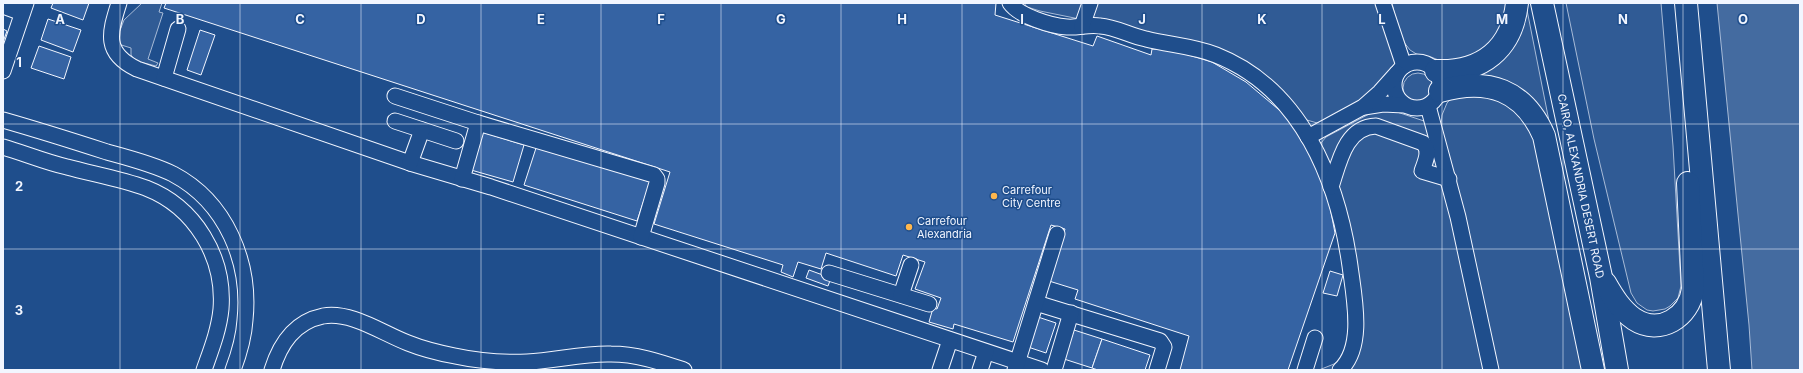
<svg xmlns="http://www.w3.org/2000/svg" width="1803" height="373" viewBox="0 0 1803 373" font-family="Inter,sans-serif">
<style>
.built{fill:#305b95;stroke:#a8bbd7}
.water{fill:#446ba0;stroke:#a8bbd7}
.building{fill:#3563a3;stroke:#f2f6ff}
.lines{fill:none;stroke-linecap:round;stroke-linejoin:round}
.minor-casing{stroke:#f2f6ff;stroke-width:17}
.highway-casing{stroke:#f2f6ff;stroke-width:24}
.minor{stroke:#1f4e8c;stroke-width:15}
.highway{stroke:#1f4e8c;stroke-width:22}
.grid{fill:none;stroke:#f2f6ff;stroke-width:1;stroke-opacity:0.55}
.poi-dot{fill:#ffb74d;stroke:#1f4e8c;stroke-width:1.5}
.labels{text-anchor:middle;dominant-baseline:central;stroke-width:3;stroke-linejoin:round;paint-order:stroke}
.street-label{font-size:11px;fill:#f2f6ff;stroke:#1f4e8c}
.poi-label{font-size:11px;fill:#f2f6ff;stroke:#1f4e8c;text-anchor:start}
.grid-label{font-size:13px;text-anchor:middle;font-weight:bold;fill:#f2f6ff;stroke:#1f4e8c;stroke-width:3;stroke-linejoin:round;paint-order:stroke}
</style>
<rect width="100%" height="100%" fill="#1f4e8c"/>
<!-- built -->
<g class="built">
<path d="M142 3H162L159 12 163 13 148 59 158 63 156 66 136 61 131 55V48L115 43 124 20Z"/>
<path d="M1024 3H1377L1395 57V66L1386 83 1324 125 1300 118 1269 83 1163 36 1040 11 1027 7Z"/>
<path d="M1392 3H1512L1487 55 1441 61 1431 57 1418 55 1410 50 1403 41 1398 30Z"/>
<path d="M1566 3H1661L1673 146 1681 286 1678 298 1670 306 1665 309 1653 311 1647 310 1637 303 1631 293 1594 139Z"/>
<path d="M1526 5 1549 121 1530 100 1462 75Z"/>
<circle cx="1418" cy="88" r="15"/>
<path d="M1491 92 1532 121 1585 370H1493L1462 216 1441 125 1442 115 1447 103 1456 93Z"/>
<path d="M1391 110 1427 122 1432 133 1488 370H1319L1334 364 1345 357 1349 341 1346 281 1321 143 1326 137 1371 113Z"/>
</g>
<!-- water -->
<path class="water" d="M1717 3H1800V370H1752L1749 325Z"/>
<!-- building -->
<g class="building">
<path d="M53 3H89L83 20 51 8Z"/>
<path d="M166 3H996L995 15 1093 46 1097 36 1151 55 1152 49 1172 50 1212 62 1246 82 1284 114 1302 140 1315 163 1330 207 1335 233 1288 370H1180L1189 336 1075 299 1078 290 1049 281 1065 229 1051 225 1013 342 954 324 953 329 929 322 933 308 937 309 941 298 915 289 925 262 903 255 896 276 826 253 821 269 798 262 793 277 781 272 783 265 654 224 670 172 164 8Z"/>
<path d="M48 19 81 30 73 52 41 40Z"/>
<path d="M3 29 7 31 3 42Z"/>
<path d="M200 30 215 35 201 75 187 70Z"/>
<path d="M39 46 71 57 64 79 31 68Z"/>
<path d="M482 132 524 145 513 182 471 170Z"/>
<path d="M537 145 650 182 637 221 524 185Z"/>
<path d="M809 270 831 278 828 286 806 278Z"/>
<path d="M1330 271 1343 275 1337 296 1323 293Z"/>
<path d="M1038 317 1056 323 1046 353 1028 347Z"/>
<path d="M1074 330 1102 339 1092 368 1064 359Z"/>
<path d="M1102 339 1150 355 1145 370H1098L1092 368Z"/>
</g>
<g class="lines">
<!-- minor casing -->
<g class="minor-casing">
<g id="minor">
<path d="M119 3C109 34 104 53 137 69L410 163 491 187 1042 370"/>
<path d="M1010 3C1019 16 1051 26 1067 27 1078 28 1089 24 1100 26 1116 27 1130 36 1146 39 1169 45 1193 46 1216 55 1302 89 1338 181 1350 266 1354 297 1365 347 1340 370"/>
<path d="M1383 3 1404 66"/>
<path d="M3 6 22 13"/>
<path d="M1082 26 1090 3"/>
<circle cx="1417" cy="85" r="23"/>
<path d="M3 71 26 3"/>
<path d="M164 78 178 29"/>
<path d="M395 96 478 123 654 175 657 179V183L641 237"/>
<path d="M1428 106 1458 217 1491 370"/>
<path d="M1364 107 1383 104 1404 105"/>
<path d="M3 120C38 130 73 141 107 152 129 158 153 164 173 174 226 202 251 262 245 320 244 337 239 354 233 370"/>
<path d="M395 121 456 141"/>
<path d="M1308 137 1363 107 1380 92 1397 73"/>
<path d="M3 147C24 153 45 162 67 167 93 174 121 179 146 188 195 207 225 257 221 309 219 330 211 350 204 370"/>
<path d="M410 163 422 130"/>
<path d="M462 179 478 123"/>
<path d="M1331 187C1339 163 1345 127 1376 126L1423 143C1431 151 1425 162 1422 171L1449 179"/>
<path d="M829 273 929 304"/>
<path d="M901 295 911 265"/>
<path d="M1036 303 1160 341 1164 347 1157 370"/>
<path d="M272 370C280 344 294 322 323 316 351 311 382 333 408 343 423 349 439 353 455 356 478 361 503 363 527 362 555 361 583 353 611 354 637 354 660 362 684 370"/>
<path d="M940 370 950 340"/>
<path d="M980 370 986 352"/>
<path d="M1015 370 1057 234"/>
<path d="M1054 370 1071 313"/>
<path d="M1305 370 1315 338"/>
</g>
</g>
<!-- highway casing -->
<g class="highway-casing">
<g id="highway">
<path d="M1542 3 1601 277 1617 370"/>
<path d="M1686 3 1719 370"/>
<path d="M1436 71C1482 73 1512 49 1517 3"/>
<path d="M1440 91C1488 77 1524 90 1544 136L1593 370"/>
<path d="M1605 283C1613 297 1621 310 1634 319 1660 336 1689 317 1693 289L1688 183"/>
</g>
</g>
<!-- minor -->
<use href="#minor" class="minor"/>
<!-- highway -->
<use href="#highway" class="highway"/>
</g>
<!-- grid -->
<path class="grid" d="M120 3V370M240 3V370M361 3V370M481 3V370M601 3V370M721 3V370M841 3V370M962 3V370M1082 3V370M1202 3V370M1322 3V370M1442 3V370M1563 3V370M1683 3V370M3 124H1800M3 249H1800"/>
<!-- markers -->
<g class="poi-dot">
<circle cx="994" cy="196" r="4"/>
<circle cx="909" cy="227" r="4"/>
</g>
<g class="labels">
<!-- street labels -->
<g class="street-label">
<text transform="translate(1581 186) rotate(78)">CAIRO, ALEXANDRIA DESERT ROAD</text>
</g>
<!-- poi labels -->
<g class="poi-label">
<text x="1002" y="190">Carrefour<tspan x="1002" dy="13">City Centre</tspan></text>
<text x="917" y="221">Carrefour<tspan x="917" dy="13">Alexandria</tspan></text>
</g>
</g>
<g class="grid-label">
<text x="60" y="24">A</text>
<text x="180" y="24">B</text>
<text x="300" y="24">C</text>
<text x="421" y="24">D</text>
<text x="541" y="24">E</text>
<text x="661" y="24">F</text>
<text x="781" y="24">G</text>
<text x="902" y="24">H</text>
<text x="1022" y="24">I</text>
<text x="1142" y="24">J</text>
<text x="1262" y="24">K</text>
<text x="1382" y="24">L</text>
<text x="1502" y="24">M</text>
<text x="1623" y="24">N</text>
<text x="1743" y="24">O</text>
<text x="19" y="67">1</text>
<text x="19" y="191">2</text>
<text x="19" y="315">3</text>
</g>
<!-- border -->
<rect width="1803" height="373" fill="none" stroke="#f2f6ff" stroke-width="8"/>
</svg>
